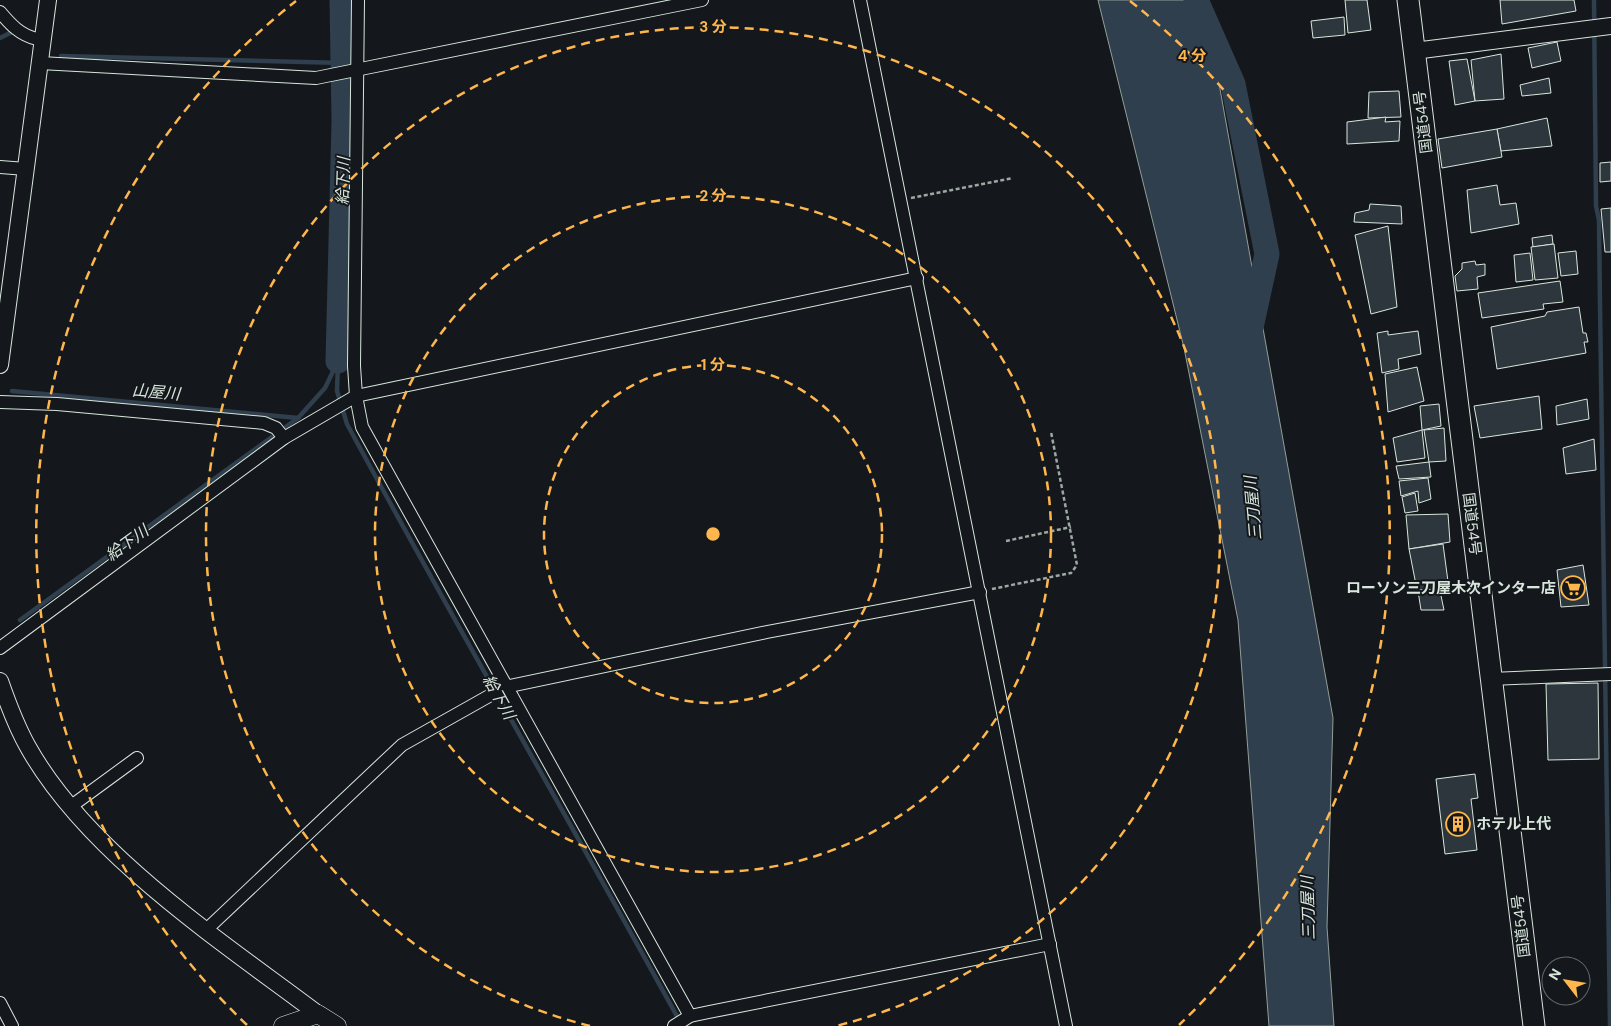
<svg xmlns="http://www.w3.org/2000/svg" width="1611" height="1026" viewBox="0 0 1611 1026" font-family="'DM Sans','Noto Sans JP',sans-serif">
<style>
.water{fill:#2f3f4d;stroke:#939e99}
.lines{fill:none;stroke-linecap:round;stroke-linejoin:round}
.stream{stroke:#2f3f4d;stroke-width:4.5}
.river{stroke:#2f3f4d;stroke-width:25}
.building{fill:#2c363c;stroke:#d8e6dc}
.minor-casing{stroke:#d8e6dc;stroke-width:14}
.tertiary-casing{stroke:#d8e6dc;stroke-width:18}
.secondary-casing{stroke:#d8e6dc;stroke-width:19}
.trunk-casing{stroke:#d8e6dc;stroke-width:23}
.path{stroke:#9da8a2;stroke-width:2.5;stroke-dasharray:4 2.5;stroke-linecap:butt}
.minor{stroke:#14181c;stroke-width:12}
.tertiary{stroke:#14181c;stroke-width:16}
.secondary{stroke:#14181c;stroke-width:18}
.trunk{stroke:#14181c;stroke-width:21}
.ring{fill:none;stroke:#ffb74d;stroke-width:2.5;stroke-dasharray:9 6}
.labels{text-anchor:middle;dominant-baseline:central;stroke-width:4;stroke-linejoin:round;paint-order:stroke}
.street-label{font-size:15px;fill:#d8e6dc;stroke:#14181c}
.poi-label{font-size:15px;font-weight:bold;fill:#d8e6dc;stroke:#14181c;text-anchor:end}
.water-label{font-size:16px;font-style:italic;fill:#d8e6dc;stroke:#14181c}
.centre{fill:#ffb74d;stroke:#14181c;stroke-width:2.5}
.ring-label{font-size:15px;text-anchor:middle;font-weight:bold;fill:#ffb74d;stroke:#14181c;stroke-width:4;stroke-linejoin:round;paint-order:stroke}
</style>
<rect width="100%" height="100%" fill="#14181c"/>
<!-- water -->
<path class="water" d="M1098 0H1204L1333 718 1327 927 1334 1026H1269L1238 620 1184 348Z"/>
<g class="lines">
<!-- stream -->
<g class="stream">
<path d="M1594 0 1596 206 1599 220 1600 304 1610 1026"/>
<path d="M0 38 12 32"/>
<path d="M61 56 344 63"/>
<path d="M338 361 337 391 347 424C455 624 570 821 679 1020"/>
<path d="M12 391 298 418"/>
<path d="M20 620 298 418 325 388 336 365"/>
</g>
<!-- river -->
<g class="river">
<path d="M1196 0 1233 84 1267 254 1250 332"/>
<path d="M338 361 344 121 342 0"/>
</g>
</g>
<!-- building -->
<g class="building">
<path d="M1345 0H1367L1371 30 1348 33Z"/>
<path d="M1500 0H1574L1576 11 1502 24Z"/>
<path d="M1344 17 1345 35 1313 38 1311 21Z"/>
<path d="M1557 42 1561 61 1532 68 1528 48Z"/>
<path d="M1501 54 1504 99 1475 101 1471 60Z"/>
<path d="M1467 59 1475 101 1455 105 1449 61Z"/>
<path d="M1549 78 1551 93 1522 96 1520 85Z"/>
<path d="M1399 91 1401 117 1368 118 1369 92Z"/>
<path d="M1386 117 1385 122 1400 121 1399 141 1347 144V122Z"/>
<path d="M1547 118 1552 146 1501 151 1497 129Z"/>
<path d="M1497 129 1502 157 1442 168 1438 139Z"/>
<path d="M1611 162V181L1600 182V163Z"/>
<path d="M1497 185 1500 205 1516 203 1519 224 1471 233 1467 190Z"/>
<path d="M1370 204 1401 206 1402 224 1354 222 1355 213 1369 210Z"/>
<path d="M1611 208V252H1605L1601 209Z"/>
<path d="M1388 226 1397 307 1371 314 1355 235Z"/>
<path d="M1552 235 1553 244 1533 247 1532 238Z"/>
<path d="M1554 244 1558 278 1535 280 1531 247Z"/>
<path d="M1576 251 1578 274 1561 276 1558 253Z"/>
<path d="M1530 253 1533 280 1516 282 1514 255Z"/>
<path d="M1475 261 1476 265 1485 264V275L1477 277 1478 289 1457 291 1455 276 1462 269V263Z"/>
<path d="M1560 281 1563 302 1543 304 1544 309 1482 318 1478 293Z"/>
<path d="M1579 307 1583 333H1586L1588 342H1584L1586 353 1497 369 1491 327 1545 316 1547 312Z"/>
<path d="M1388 331V335L1418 331 1421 354 1398 359 1399 369 1382 373 1377 333Z"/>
<path d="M1417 367 1424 401 1388 412 1385 374Z"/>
<path d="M1539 396 1542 429 1480 438 1474 406Z"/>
<path d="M1587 399 1589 419 1557 425 1556 406Z"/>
<path d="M1439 404 1441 426 1422 430 1420 406Z"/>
<path d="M1444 428 1446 461 1429 462 1424 430Z"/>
<path d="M1422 430 1425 458 1397 462 1393 438Z"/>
<path d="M1594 439 1596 470 1566 474 1563 448Z"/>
<path d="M1429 462 1431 477 1399 479 1396 466Z"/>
<path d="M1428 478 1431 499 1419 503 1418 491 1401 496 1399 481Z"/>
<path d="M1415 493 1418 511 1405 513 1402 497Z"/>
<path d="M1448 514 1450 542 1409 549 1406 515Z"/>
<path d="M1443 544 1449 589 1417 590 1409 549Z"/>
<path d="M1583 565 1589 605 1561 607 1557 570Z"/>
<path d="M1418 591H1440L1444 610H1421Z"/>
<path d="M1598 683 1599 759 1548 760 1546 684Z"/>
<path d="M1475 774 1478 798 1471 799 1477 850 1445 854 1436 779Z"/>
</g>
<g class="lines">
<!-- minor casing -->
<g class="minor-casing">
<g id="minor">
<path d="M358 0 354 366 356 396 362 427 690 1016"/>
<path d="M860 0 1066 1026"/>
<path d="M0 12C11 25 20 35 37 39"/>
<path d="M40 63 316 78 702 0"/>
<path d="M0 167 26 169"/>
<path d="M0 402 57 404 264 423 276 428 284 438"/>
<path d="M0 648 284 438 356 396 917 278"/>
<path d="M1491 679 1611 674"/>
<path d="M70 807 137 758"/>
<path d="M206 930 402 745 505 687 767 632 980 592"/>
<path d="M0 1003 12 1026"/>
<path d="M674 1026 690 1016 709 1012 1050 944"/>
</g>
</g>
<!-- tertiary casing -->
<g class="tertiary-casing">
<g id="tertiary">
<path d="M1414 51 1611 26"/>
<path d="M0 365 48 0"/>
<path d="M0 681C8 704 16 726 28 747 88 854 221 941 318 1014"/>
</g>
</g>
<!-- secondary casing -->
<g class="secondary-casing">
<path id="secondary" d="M283 1026 318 1014 337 1026"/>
</g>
<!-- trunk casing -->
<g class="trunk-casing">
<path id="trunk" d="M1408 0 1534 1026"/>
</g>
<!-- path -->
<g class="path">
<path d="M911 198 1013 178"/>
<path d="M1006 541 1071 527"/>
<path d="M992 589 1071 573 1077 565 1051 432"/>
</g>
<!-- minor -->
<use href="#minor" class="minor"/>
<!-- tertiary -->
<use href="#tertiary" class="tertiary"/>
<!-- secondary -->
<use href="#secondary" class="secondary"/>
<!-- trunk -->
<use href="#trunk" class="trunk"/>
</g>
<!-- distance rings -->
<g class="ring">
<circle cx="713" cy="534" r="169"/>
<circle cx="713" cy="534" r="338"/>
<path d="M590 1026A507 507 0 1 1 836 1026"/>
<path d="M247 1025A677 677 0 0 1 296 1M1130 1A677 677 0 0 1 1179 1025"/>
</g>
<!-- icons -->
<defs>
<g id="supermarket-ring" transform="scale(1.25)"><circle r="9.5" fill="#14181c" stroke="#ffb74d" stroke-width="1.5"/><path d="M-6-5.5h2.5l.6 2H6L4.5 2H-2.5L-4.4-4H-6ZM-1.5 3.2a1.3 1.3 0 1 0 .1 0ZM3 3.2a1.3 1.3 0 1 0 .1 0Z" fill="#ffb74d"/></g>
<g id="building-ring" transform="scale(1.25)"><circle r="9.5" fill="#14181c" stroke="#ffb74d" stroke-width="1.5"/><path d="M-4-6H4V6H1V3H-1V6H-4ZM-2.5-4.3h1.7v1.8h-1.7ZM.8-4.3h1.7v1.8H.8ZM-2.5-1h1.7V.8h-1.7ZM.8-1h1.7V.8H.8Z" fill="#ffb74d"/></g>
</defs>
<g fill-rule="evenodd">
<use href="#supermarket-ring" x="1573" y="588"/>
<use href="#building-ring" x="1458" y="824"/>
</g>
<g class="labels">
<!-- street labels -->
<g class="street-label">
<text transform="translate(1423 122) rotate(-97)">国道54号</text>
<text transform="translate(1472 524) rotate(83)">国道54号</text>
<text transform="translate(1521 926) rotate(-97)">国道54号</text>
</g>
<!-- poi labels -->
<g class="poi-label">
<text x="1556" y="588">ローソン三刀屋木次インター店</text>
<text x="1476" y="824" text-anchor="start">ホテル上代</text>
</g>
<!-- water labels -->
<g class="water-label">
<text transform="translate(343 181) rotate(-88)">給下川</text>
<text transform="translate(156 392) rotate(5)">山屋川</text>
<text transform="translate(1253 508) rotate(-95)">三刀屋川</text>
<text transform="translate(127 543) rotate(-36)">給下川</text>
<text transform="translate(499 697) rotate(61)">給下川</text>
<text transform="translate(1308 908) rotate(-92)">三刀屋川</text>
</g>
</g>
<circle cx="713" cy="534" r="8" class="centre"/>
<g class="ring-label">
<text x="713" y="32">3 分</text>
<text x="1192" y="61">4 分</text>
<text x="713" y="201">2 分</text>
<text x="713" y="370">1 分</text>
</g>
<!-- north arrow -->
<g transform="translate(1566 981) rotate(301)"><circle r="24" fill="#14181c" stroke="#626a69"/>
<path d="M0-4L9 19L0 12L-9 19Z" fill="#ffb74d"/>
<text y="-8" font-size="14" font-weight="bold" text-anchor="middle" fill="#d8e6dc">N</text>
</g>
</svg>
